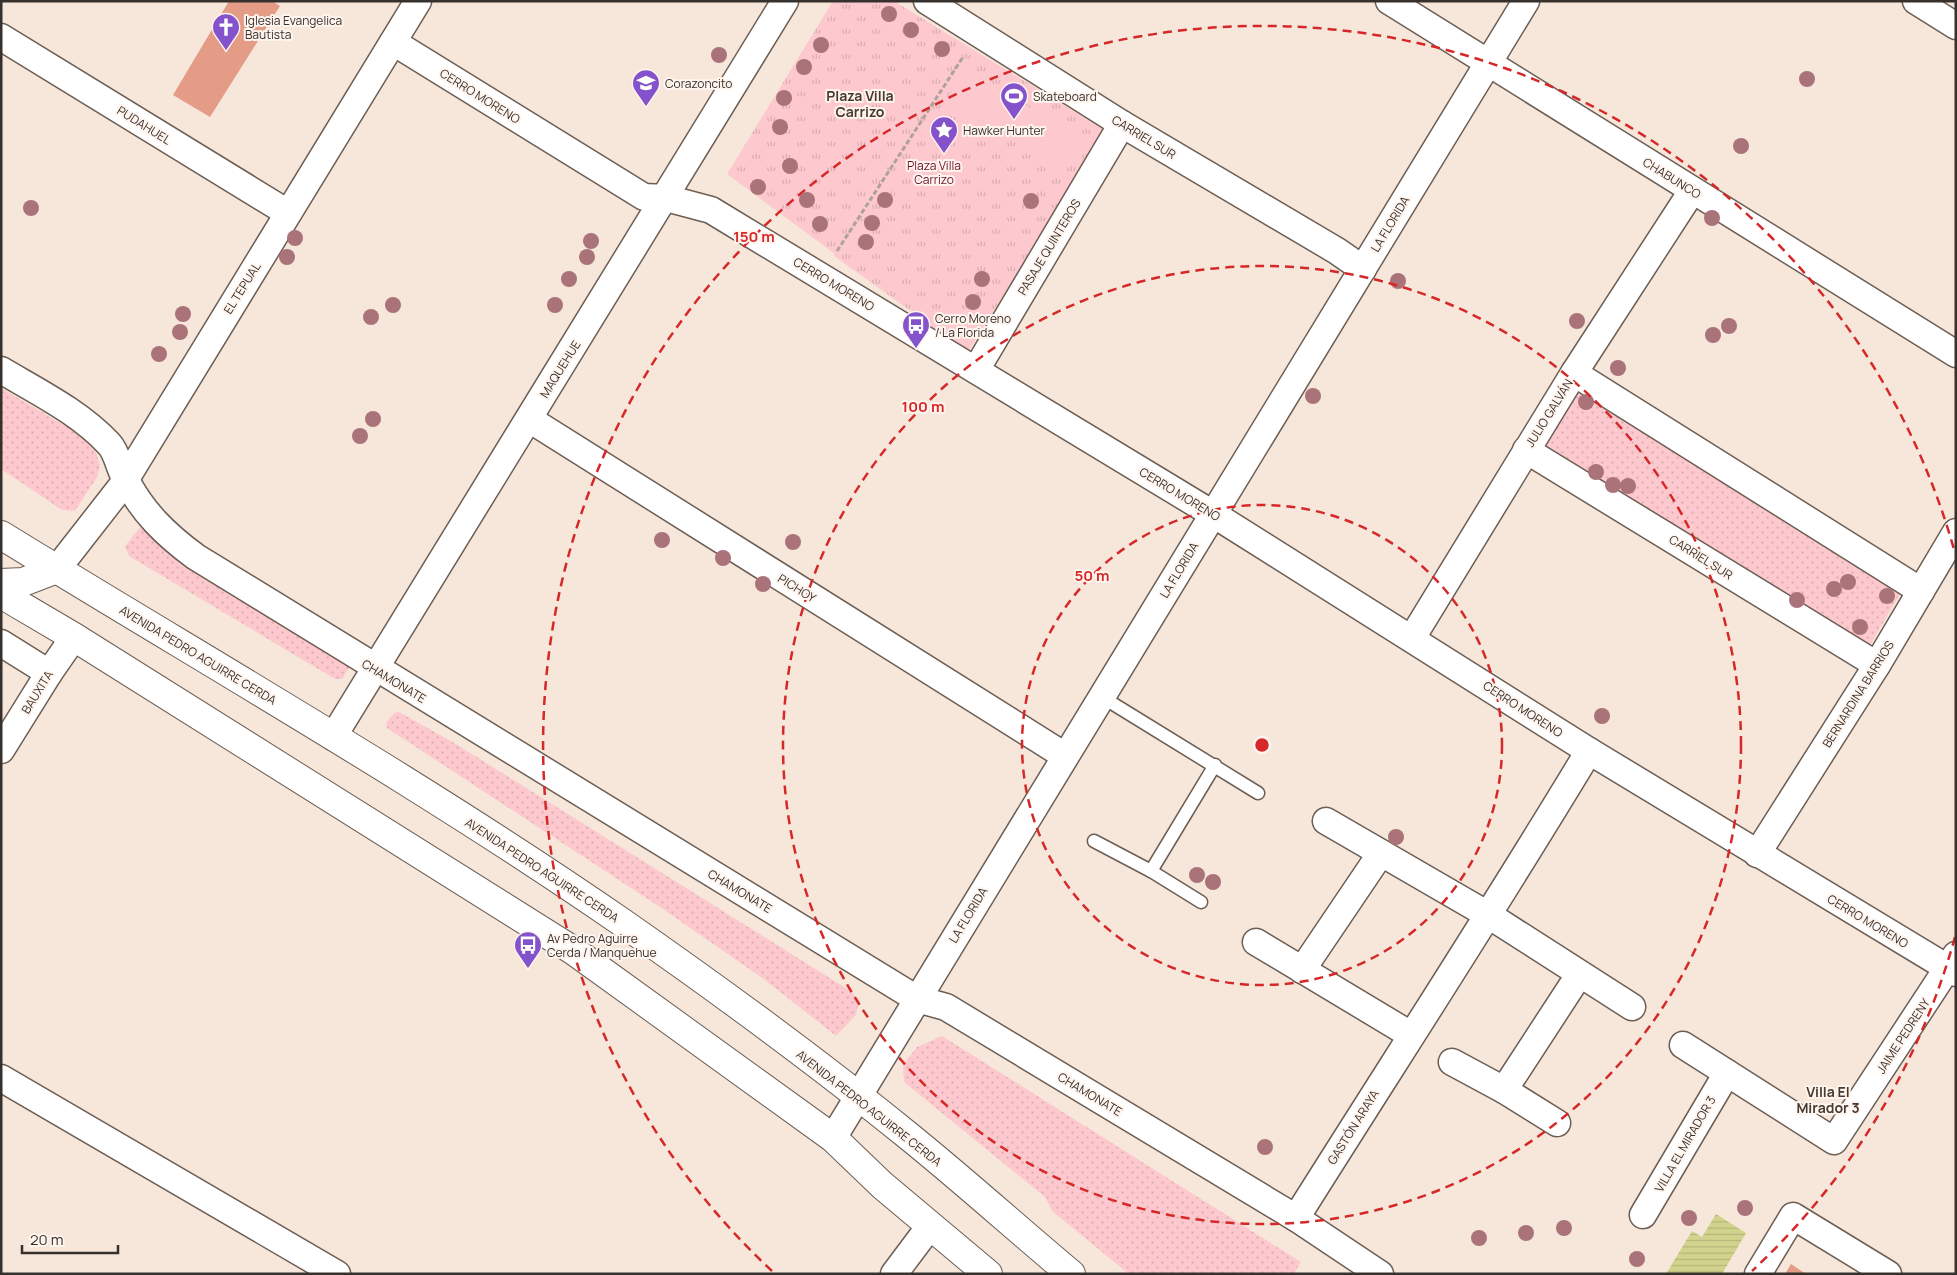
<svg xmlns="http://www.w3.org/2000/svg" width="1957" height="1275" viewBox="0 0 1957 1275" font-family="Manrope,sans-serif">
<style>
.grass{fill:url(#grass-dots)}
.park{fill:url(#park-tufts)}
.garden{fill:#fdc9ce}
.water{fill:url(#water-rules)}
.building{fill:#e49c87}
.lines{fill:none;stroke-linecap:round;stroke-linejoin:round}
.lane-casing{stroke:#6c5e54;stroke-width:15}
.street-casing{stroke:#6c5e54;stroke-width:29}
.primary-casing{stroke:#6c5e54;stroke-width:30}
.path{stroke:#afa399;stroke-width:3;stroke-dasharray:5 2.5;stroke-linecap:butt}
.lane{stroke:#fff;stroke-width:12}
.street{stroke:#fff;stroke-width:26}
.primary{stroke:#fff;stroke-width:28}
.tree{fill:#aa7279}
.ring{fill:none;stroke:#d62828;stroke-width:2.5;stroke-dasharray:9 6}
.labels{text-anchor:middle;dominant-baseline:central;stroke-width:4;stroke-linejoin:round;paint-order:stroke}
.poi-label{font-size:12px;fill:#37312d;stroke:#fff5ee;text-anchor:start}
.street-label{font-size:12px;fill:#37312d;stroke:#fff5ee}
.park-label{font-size:12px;fill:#6c132a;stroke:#fff5ee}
.neighbourhood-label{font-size:14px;font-weight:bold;fill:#473a30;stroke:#fff5ee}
.centre{fill:#d62828;stroke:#fff5ee;stroke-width:2.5}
.ring-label{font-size:15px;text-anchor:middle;font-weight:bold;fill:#d62828;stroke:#fff5ee;stroke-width:4;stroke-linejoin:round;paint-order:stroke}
</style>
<defs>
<pattern id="grass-dots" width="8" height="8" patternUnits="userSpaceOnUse" patternTransform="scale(1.25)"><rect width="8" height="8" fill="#fdc9ce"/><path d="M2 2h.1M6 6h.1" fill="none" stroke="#d9adb1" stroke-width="1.8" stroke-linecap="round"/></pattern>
<pattern id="park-tufts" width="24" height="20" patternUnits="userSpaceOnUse" patternTransform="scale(1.25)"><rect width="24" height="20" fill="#fdc9ce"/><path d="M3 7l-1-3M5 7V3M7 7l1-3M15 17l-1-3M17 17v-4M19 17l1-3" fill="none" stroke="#d9adb1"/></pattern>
<pattern id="water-rules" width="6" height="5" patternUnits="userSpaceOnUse" patternTransform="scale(1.25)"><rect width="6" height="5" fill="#d2d38c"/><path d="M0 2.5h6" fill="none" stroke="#b5b679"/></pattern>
</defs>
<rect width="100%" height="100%" fill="#f6e7da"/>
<!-- grass -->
<g class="grass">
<path d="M1 388 76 432 94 447 100 465 97 477 75 511 62 510 1 469Z"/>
<path d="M1576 389 1902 590 1869 647 1544 445Z"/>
<path d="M143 524 349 660V668L342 679H335L129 556 125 546Z"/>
<path d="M399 712 456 744 849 990 859 1000 856 1015 836 1036 765 980 660 907 387 728 386 723 394 713Z"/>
<path d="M942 1036 1301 1262 1294 1274H1129L1052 1211 1045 1197 904 1082 903 1065 917 1047Z"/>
</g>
<!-- park -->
<path class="park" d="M833 1H894L1106 131 968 352 834 256 835 254 727 174Z"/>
<!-- garden -->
<path class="garden" d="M965 69 1081 139 1061 170 946 101Z"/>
<!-- water -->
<path class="water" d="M1716 1214 1746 1233 1722 1274H1666L1692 1231 1702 1237Z"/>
<!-- building -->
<g class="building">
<path d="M229 1H272L280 6 210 117 173 95Z"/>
<path d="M1791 1264 1806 1274H1785Z"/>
</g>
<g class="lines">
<!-- lane casing -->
<g class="lane-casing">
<g id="lane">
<path d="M1102 697 1258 793"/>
<path d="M1094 841 1151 871 1201 902"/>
<path d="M1151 871 1215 765"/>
</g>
</g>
<!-- street casing -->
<g class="street-casing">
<g id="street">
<path d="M927 1 1122 124 1337 251 1363 269"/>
<path d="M1389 1 1956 354"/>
<path d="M1916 1 1956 26"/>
<path d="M1 37 288 213"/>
<path d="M393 42 644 197 666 198 711 210 1213 514 1589 751 1956 973"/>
<path d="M1 370C38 392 79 412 109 444 117 452 119 468 125 478 142 512 166 535 196 557L917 999 946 1007 1296 1218 1380 1274"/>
<path d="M976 370 1122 124"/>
<path d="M1574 373 1921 591"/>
<path d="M529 419 1065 756"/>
<path d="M1526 450 1877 665"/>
<path d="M57 569 121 487 418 1"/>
<path d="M1412 638 1574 373 1692 191"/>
<path d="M1 643 49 673"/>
<path d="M333 737 785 1"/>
<path d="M1 750 49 673 74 637"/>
<path d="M1326 821 1490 916 1632 1007"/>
<path d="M1757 854 1877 665 1956 532"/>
<path d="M1256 942 1411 1035"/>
<path d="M1302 970 1381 853"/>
<path d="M1683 1045 1834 1141 1956 955"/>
<path d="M1452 1062 1504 1090 1557 1123"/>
<path d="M1 1078 337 1274"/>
<path d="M1504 1090 1579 975"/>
<path d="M833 1138 1526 1"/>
<path d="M1643 1215 1727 1073"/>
<path d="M1296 1218C1394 1062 1494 909 1589 751"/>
<path d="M894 1274 930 1226"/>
<path d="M1758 1274 1793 1216 1888 1274"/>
</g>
</g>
<!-- primary casing -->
<g class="primary-casing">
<g id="primary">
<path d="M1 535C209 663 422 784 623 923 719 990 815 1060 906 1134 962 1179 1016 1228 1071 1274"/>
<path d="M1 583 23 582 57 569"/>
<path d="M1 594 74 637 574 951 833 1138 882 1185 988 1274"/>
</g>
</g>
<!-- path -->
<path class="path" d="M837 251 963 57"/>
<!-- lane -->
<use href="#lane" class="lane"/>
<!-- street -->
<use href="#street" class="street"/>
<!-- primary -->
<use href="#primary" class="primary"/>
</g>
<!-- trees -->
<g class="tree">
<circle cx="889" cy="14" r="8"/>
<circle cx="911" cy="30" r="8"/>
<circle cx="821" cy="45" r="8"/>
<circle cx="942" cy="49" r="8"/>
<circle cx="719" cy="55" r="8"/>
<circle cx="804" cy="67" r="8"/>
<circle cx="1807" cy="79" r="8"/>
<circle cx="784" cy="98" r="8"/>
<circle cx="780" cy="127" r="8"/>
<circle cx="1741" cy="146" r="8"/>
<circle cx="790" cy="166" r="8"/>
<circle cx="758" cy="187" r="8"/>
<circle cx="807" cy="200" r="8"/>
<circle cx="885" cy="200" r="8"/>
<circle cx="1031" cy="201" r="8"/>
<circle cx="31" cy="208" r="8"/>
<circle cx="1712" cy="218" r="8"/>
<circle cx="872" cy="223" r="8"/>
<circle cx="820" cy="224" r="8"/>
<circle cx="295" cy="238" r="8"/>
<circle cx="591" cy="241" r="8"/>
<circle cx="866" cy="242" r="8"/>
<circle cx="287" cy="257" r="8"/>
<circle cx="587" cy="257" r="8"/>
<circle cx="569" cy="279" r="8"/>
<circle cx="982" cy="279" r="8"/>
<circle cx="1398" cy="281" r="8"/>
<circle cx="973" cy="302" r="8"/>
<circle cx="393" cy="305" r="8"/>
<circle cx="555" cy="305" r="8"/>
<circle cx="183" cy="314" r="8"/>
<circle cx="371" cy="317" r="8"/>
<circle cx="1577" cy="321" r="8"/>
<circle cx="1729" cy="326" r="8"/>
<circle cx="180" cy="332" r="8"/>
<circle cx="1713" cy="335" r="8"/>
<circle cx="159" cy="354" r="8"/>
<circle cx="1618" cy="368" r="8"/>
<circle cx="1313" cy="396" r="8"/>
<circle cx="1586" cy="402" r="8"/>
<circle cx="373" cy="419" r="8"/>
<circle cx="360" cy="436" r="8"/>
<circle cx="1596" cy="472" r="8"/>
<circle cx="1613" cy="485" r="8"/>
<circle cx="1628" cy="486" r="8"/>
<circle cx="662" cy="540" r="8"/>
<circle cx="793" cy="542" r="8"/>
<circle cx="723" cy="558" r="8"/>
<circle cx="1848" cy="582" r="8"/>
<circle cx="763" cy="584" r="8"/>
<circle cx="1834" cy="589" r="8"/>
<circle cx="1887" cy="596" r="8"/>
<circle cx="1797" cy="600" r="8"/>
<circle cx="1860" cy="627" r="8"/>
<circle cx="1602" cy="716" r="8"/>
<circle cx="1396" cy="837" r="8"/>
<circle cx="1197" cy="875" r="8"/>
<circle cx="1213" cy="882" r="8"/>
<circle cx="1265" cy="1147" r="8"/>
<circle cx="1745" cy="1208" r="8"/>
<circle cx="1689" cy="1218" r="8"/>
<circle cx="1564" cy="1228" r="8"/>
<circle cx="1526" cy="1233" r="8"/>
<circle cx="1479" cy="1238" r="8"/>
<circle cx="1637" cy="1259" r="8"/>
</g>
<!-- distance rings -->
<g class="ring">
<circle cx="1262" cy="745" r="240"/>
<circle cx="1262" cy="745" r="479"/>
<path d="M1955 937A719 719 0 0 1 1752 1271M772 1271A719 719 0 1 1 1955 553"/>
</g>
<!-- icons -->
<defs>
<g id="church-pin" transform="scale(1.4375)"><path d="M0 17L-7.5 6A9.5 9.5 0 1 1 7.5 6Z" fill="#8453cb" stroke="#fff5ee"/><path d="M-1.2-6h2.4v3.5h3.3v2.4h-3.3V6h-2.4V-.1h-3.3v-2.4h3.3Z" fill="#fff"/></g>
<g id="school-pin" transform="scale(1.4375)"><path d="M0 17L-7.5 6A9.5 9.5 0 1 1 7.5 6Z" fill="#8453cb" stroke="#fff5ee"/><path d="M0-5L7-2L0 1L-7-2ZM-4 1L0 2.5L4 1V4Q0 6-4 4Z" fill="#fff"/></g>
<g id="stadium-pin" transform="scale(1.4375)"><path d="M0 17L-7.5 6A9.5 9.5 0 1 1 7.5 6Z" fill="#8453cb" stroke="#fff5ee"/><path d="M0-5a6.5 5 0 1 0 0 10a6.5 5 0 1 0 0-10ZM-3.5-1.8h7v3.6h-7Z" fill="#fff"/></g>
<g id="sight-pin" transform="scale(1.4375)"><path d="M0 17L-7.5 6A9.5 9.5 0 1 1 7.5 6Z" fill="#8453cb" stroke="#fff5ee"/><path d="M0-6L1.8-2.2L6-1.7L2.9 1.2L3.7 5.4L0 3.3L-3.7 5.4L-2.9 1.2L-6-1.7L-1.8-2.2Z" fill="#fff"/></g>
<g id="bus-pin" transform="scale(1.4375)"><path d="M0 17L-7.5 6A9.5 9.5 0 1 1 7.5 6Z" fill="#8453cb" stroke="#fff5ee"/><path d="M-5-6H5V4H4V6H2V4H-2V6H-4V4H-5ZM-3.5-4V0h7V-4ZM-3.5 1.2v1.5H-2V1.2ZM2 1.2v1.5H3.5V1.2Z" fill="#fff"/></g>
</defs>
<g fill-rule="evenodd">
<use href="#church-pin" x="226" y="27"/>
<use href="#school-pin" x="646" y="83"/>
<use href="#stadium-pin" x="1014" y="96"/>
<use href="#sight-pin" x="944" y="130"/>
<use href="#bus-pin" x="916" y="325"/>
<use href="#bus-pin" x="528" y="945"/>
</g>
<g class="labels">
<!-- poi labels -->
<g class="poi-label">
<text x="245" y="20">Iglesia Evangelica<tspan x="245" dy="14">Bautista</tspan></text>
<text x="665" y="83">Corazoncito</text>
<text x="1033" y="96">Skateboard</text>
<text x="963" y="130">Hawker Hunter</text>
<text x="935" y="318">Cerro Moreno<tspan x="935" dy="14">/ La Florida</tspan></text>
<text x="547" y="938">Av Pedro Aguirre<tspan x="547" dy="14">Cerda / Manquehue</tspan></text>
</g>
<!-- street labels -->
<g class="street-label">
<text transform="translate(480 96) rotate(32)">CERRO MORENO</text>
<text transform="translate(144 125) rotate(32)">PUDAHUEL</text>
<text transform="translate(1144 137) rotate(31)">CARRIEL SUR</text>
<text transform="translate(1672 178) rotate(32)">CHABUNCO</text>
<text transform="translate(1390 224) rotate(-59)">LA FLORIDA</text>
<text transform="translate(1049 247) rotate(-59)">PASAJE QUINTEROS</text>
<text transform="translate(834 284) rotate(31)">CERRO MORENO</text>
<text transform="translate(242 288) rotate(-58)">EL TEPUAL</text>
<text transform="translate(560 369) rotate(-58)">MAQUEHUE</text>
<text transform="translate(1549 413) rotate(-58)">JULIO GALVÁN</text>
<text transform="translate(1180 494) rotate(31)">CERRO MORENO</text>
<text transform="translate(1701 557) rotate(32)">CARRIEL SUR</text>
<text transform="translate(1179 570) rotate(-59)">LA FLORIDA</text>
<text transform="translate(797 588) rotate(32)">PICHOY</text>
<text transform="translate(198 655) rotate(31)">AVENIDA PEDRO AGUIRRE CERDA</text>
<text transform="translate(394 681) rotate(31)">CHAMONATE</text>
<text transform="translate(37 692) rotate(-58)">BAUXITA</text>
<text transform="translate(1858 694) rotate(-58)">BERNARDINA BARRIOS</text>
<text transform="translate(1523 709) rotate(33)">CERRO MORENO</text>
<text transform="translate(542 870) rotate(33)">AVENIDA PEDRO AGUIRRE CERDA</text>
<text transform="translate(740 891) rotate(31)">CHAMONATE</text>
<text transform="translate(968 915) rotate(-59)">LA FLORIDA</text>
<text transform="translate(1868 921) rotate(31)">CERRO MORENO</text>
<text transform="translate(1903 1036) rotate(-57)">JAIME PEDRENY</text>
<text transform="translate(1090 1094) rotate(31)">CHAMONATE</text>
<text transform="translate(869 1108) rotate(38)">AVENIDA PEDRO AGUIRRE CERDA</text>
<text transform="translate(1353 1127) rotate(-58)">GASTÓN ARAYA</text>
<text transform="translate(1685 1144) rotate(-60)">VILLA EL MIRADOR 3</text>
</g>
<!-- park labels -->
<g class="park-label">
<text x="934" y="165">Plaza Villa<tspan x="934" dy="14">Carrizo</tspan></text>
</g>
<!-- neighbourhood labels -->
<g class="neighbourhood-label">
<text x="860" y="95">Plaza Villa<tspan x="860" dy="16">Carrizo</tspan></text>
<text x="1828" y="1091">Villa El<tspan x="1828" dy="16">Mirador 3</tspan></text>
</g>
</g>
<circle cx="1262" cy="745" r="8" class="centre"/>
<g class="ring-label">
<text x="754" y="242">150 m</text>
<text x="923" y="412">100 m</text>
<text x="1092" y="581">50 m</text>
</g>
<!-- border -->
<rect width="1957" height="1275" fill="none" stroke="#37312d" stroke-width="5"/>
<!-- scale -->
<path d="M22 1245v8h96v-8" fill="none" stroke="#37312d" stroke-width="2.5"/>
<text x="30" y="1245" font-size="15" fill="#37312d" stroke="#fff5ee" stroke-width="4" paint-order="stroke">20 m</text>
</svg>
